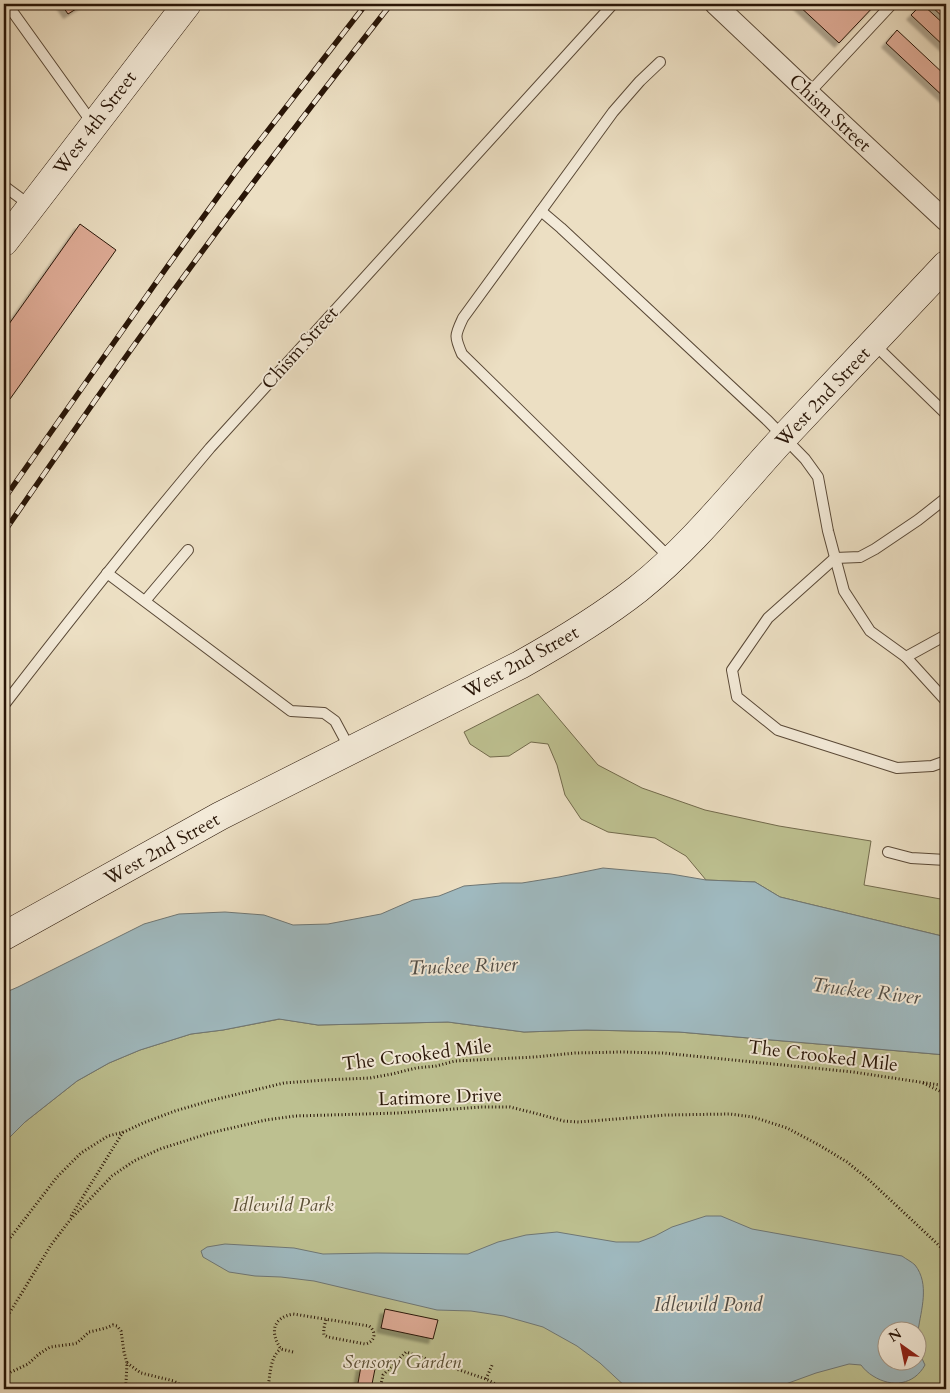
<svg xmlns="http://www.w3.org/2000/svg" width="950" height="1393" viewBox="0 0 950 1393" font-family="Cardo,serif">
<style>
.green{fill:#bdc090;stroke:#726a4c;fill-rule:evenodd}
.water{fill:#9fb9bf;stroke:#6f7775}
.building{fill:#dfac97;stroke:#281507;filter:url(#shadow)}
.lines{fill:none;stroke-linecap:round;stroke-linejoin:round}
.lane-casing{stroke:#594836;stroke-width:12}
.street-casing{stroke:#594836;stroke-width:22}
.secondary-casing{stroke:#281507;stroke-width:29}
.path{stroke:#281507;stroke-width:3;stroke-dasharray:1 2.5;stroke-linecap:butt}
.lane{stroke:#f3ead8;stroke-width:10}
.street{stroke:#f3ead8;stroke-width:20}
.secondary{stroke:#f3ead8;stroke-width:28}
.rail-casing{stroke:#281507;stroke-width:5.5}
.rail{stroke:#f3ead8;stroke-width:4;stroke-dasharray:11;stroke-linecap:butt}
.labels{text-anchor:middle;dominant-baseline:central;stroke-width:4;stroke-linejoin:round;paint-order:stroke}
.street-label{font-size:19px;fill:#281507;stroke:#f3ead8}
.park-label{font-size:19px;font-style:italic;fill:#5c5137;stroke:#f3ead8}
.water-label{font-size:20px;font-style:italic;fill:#524e47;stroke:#f3ead8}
</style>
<defs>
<filter id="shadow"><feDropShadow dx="-4.5" dy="4.5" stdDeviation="1" flood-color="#0004"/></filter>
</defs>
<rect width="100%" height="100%" fill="#ecdfc3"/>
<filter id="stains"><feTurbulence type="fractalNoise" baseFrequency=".004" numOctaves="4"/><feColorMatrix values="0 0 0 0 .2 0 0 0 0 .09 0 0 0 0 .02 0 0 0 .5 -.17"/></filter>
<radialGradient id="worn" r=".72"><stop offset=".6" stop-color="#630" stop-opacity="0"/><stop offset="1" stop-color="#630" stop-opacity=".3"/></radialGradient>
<!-- green -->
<g class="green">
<path d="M538 694 598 765 642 788 705 810 779 826 871 841 864 885 946 900V937L780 897 755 882 706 880 686 856 655 838 608 832 581 819 565 795 557 765 548 744 531 742 509 756 490 757 470 744 464 732Z"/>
<path d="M280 1019 318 1025 448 1022 524 1032 586 1030 679 1032 946 1055V1389H4V1143L25 1122 77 1081 109 1063 140 1050 191 1034 223 1030ZM888 1330H918V1360H888Z"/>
</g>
<!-- water -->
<g class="water">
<path d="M603 868 671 874 706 880 755 882 780 897 946 937V1055L679 1032 586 1030 524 1032 448 1022 318 1025 279 1019 223 1030 191 1034 140 1050 109 1063 77 1081 25 1122 4 1143V993L18 987 144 924 179 914 225 912 264 915 293 925 328 924 381 914 413 900 439 896 464 886 502 883H522L559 877Z"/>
<path d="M706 1216H721L752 1229 902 1256C906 1259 912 1262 915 1265 930 1284 921 1310 918 1331L888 1330V1360H918V1337L919 1352 925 1365C914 1385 892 1388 873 1376 868 1373 864 1369 861 1365L849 1364 816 1373 772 1389H628L600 1363 577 1346 543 1327 504 1316 471 1311 437 1310 314 1281 281 1277 255 1276 229 1272 203 1257 201 1251 207 1247 225 1244 294 1248 323 1254 377 1253 468 1254 498 1242 526 1235 557 1232 616 1242H639L655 1236 672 1227Z"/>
</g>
<!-- building -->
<g class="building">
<path d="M61 4H84L68 14Z"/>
<path d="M797 4H876L839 43Z"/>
<path d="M922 4 946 26V48L911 15Z"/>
<path d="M929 4H946V20Z"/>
<path d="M897 30 946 76V99L886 43Z"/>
<path d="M80 224 116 250 10 399 4 395V331Z"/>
<path d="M385 1309 438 1320 433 1339 381 1328Z"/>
<path d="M361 1366 375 1369 371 1389H357Z"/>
</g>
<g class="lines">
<!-- lane casing -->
<g class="lane-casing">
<g id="lane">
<path d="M7 4 93 124"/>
<path d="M660 62 640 81 613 112 463 318C455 335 454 336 462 354L670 558"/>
<path d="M809 93 892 4"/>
<path d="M4 186 31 206"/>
<path d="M541 211 561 228 768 421 805 459 818 477 828 531 844 591 870 631 906 657 946 701"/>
<path d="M874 344 946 414"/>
<path d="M946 498 918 520 875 549 860 557 835 558 768 618 732 670 737 697 778 730 897 768 932 766 946 761"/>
<path d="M107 573 291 711 324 713 335 721 350 749"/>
<path d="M145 601 188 550"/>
<path d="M906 657 946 635"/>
<path d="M4 705C71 618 139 532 210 448L613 4"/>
<path d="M888 852 911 858 946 860"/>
</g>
</g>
<!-- street casing -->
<g class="street-casing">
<path id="street" d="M715 4 809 93 946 221"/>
</g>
<!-- secondary casing -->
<g class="secondary-casing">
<g id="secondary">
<path d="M4 242 187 4"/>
<path d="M4 936 220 816 520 665C561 642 601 618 638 589 693 545 737 488 785 436 838 379 893 322 946 265"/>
</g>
</g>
<!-- path -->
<g class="path">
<path d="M923 1083 946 1094"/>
<path d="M71 1216 123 1132"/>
<path d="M4 1246 57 1177 81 1153 108 1136 124 1132 143 1123 175 1111 209 1101 284 1083 324 1080 370 1078 392 1074 416 1068 436 1066 455 1061 535 1057 575 1053 622 1052 663 1053 853 1072 946 1086"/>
<path d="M4 1322 51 1245 70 1220 112 1176 134 1161 160 1149 210 1133 266 1120 295 1116 399 1113 481 1107H510L534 1113 564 1121 579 1122 666 1115 730 1114 753 1117 787 1128 819 1145 847 1162 868 1179 946 1252"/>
<path d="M293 1352 281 1349C270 1333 272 1318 293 1314L369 1326C377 1332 375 1342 365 1344L328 1337 324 1335C323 1330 325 1324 326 1319"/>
<path d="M127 1363 141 1373 174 1381 187 1389"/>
<path d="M486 1379 493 1363"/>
<path d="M268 1388C270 1376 270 1356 281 1349"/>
<path d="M7 1389V1380L8 1376 11 1372 28 1364 39 1354 50 1347 73 1344 77 1343 89 1332 106 1328 113 1325 117 1326 121 1331 124 1352 127 1363 126 1383 128 1389"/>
<path d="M257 1389 265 1388 273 1389"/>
<path d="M380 1389 383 1375 406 1352 486 1379 505 1389"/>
</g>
<!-- lane -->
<use href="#lane" class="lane"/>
<!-- street -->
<use href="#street" class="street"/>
<!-- secondary -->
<use href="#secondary" class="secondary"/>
<!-- rail casing -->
<g class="rail-casing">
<g id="rail">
<path d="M4 499 167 267 238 169 366 4"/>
<path d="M4 532C49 467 94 401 140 337 221 224 305 113 391 4"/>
</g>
</g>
<!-- rail -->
<use href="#rail" class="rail"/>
</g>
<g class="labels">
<!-- street labels -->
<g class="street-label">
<text transform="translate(830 113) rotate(43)">Chism Street</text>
<text transform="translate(95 123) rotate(-53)">West 4th Street</text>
<text transform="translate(300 348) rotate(-48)">Chism Street</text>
<text transform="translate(823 397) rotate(-47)">West 2nd Street</text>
<text transform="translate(521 662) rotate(-29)">West 2nd Street</text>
<text transform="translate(162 849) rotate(-29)">West 2nd Street</text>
<text transform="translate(417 1055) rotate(-7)">The Crooked Mile</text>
<text transform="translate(823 1056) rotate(7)">The Crooked Mile</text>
<text transform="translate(440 1097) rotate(-2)">Latimore Drive</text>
</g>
<!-- park labels -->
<g class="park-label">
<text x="283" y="1205">Idlewild Park</text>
<text x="402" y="1362">Sensory Garden</text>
</g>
<!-- water labels -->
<g class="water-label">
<text transform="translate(463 966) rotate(-2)">Truckee River</text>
<text transform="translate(866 991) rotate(7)">Truckee River</text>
<text x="708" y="1304">Idlewild Pond</text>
</g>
</g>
<!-- margin -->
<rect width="950" height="1393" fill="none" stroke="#ecdfc3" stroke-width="20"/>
<rect x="5" y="5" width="940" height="1383" fill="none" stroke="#281507" stroke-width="2.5"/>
<rect x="10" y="10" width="930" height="1373" fill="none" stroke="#281507"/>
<!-- north arrow -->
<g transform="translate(902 1346) rotate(327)"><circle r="24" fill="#f3ead8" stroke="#a29584"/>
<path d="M0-4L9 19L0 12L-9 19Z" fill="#8f2418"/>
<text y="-8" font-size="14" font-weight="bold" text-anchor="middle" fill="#281507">N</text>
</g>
<rect width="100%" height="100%" filter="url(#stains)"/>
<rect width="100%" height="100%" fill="url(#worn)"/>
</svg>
